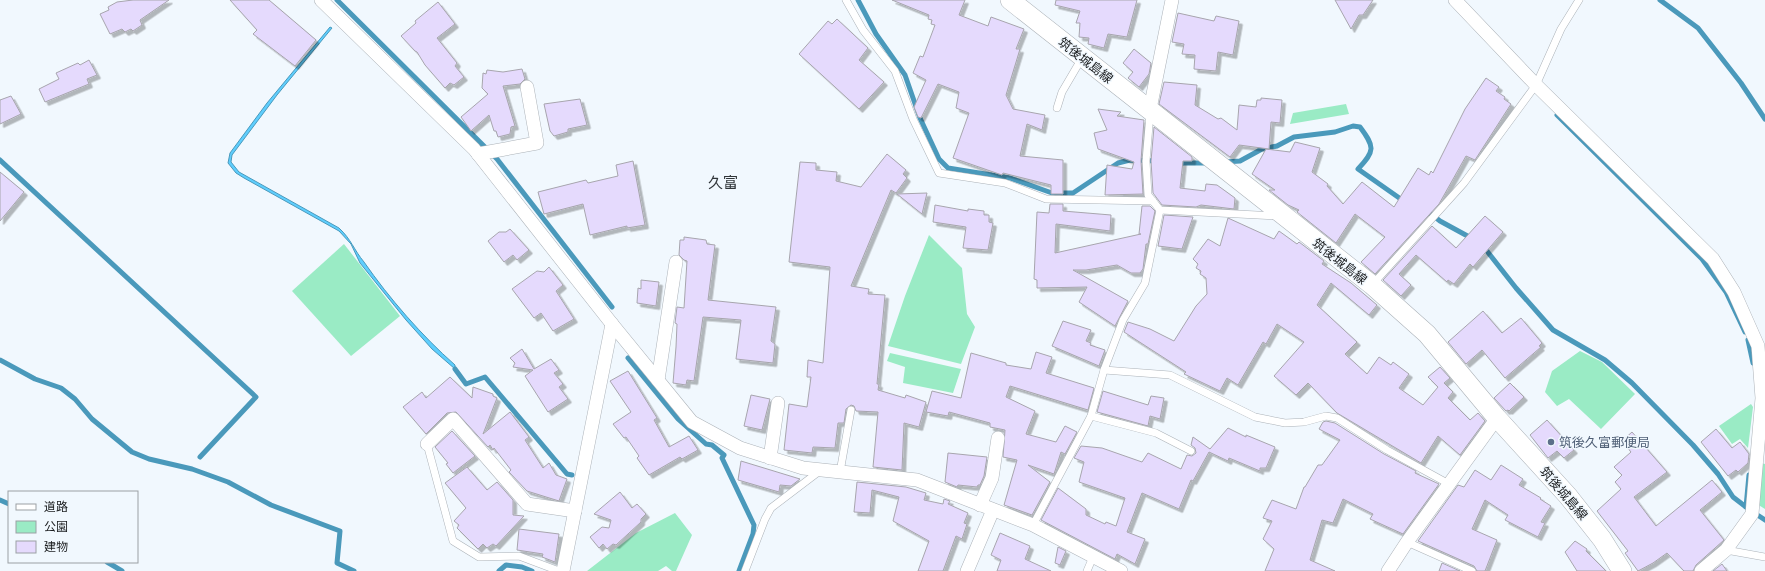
<svg xmlns="http://www.w3.org/2000/svg" width="1765" height="571" viewBox="0 0 1765 571" font-family="'Exo 2','Noto Sans JP',sans-serif">
<style>
.green{fill:#9aebc5}
.water{fill:#5ecefe;stroke:#4a99bb}
.lines{fill:none;stroke-linecap:round;stroke-linejoin:round}
.stream{stroke:#4a99bb;stroke-width:5}
.building{fill:#e5dafd;stroke:#a7a5ad;filter:url(#shadow)}
.lane-casing{stroke:#acb2b8;stroke-width:8}
.street-casing{stroke:#acb2b8;stroke-width:14}
.secondary-casing{stroke:#acb2b8;stroke-width:20}
.lane{stroke:#fff;stroke-width:7}
.street{stroke:#fff;stroke-width:13}
.secondary{stroke:#fff;stroke-width:19}
.service-dot{fill:#5c6f8a;stroke:#f1f8fe;stroke-width:1.5}
.labels{text-anchor:middle;dominant-baseline:central;stroke-width:3;stroke-linejoin:round;paint-order:stroke}
.street-label{font-size:13px;fill:#1a1c1e;stroke:#f1f8fe}
.service-label{font-size:13px;fill:#4e5e75;stroke:#f1f8fe;text-anchor:start}
.quarter-label{font-size:15px;fill:#303539;stroke:#f1f8fe}
</style>
<defs>
<filter id="shadow"><feDropShadow dx="3.5" dy="3.5" stdDeviation="0" flood-color="#0004"/></filter>
</defs>
<rect width="100%" height="100%" fill="#f1f8fe"/>
<!-- green -->
<g class="green">
<path d="M1346 104 1349 114 1290 124 1293 113Z"/>
<path d="M929 235 962 268 967 314 975 327 961 364 888 346 905 296Z"/>
<path d="M344 244 400 316 351 356 292 291Z"/>
<path d="M1580 351 1602 362 1635 394 1601 429 1569 399 1557 406 1545 392 1552 371Z"/>
<path d="M890 353 961 369 953 393 903 383 905 367 887 361Z"/>
<path d="M1751 404 1753 407 1748 448 1740 439 1732 444 1719 426Z"/>
<path d="M1761 463 1765 464V509L1757 504Z"/>
<path d="M675 513 692 535 676 571H672L666 566 658 571H587L636 533Z"/>
</g>
<!-- water -->
<path class="water" d="M330 27 332 28 277 95 232 155 231 162 239 172 339 228C351 239 354 250 364 262 389 298 422 336 455 365V369L432 349 406 320 360 263 351 244 339 231 244 178 236 173 228 163 230 153 267 103Z"/>
<g class="lines">
<!-- stream -->
<g class="stream">
<path d="M337 0 497 159 612 307"/>
<path d="M858 0 876 34 905 75 920 118 939 159 948 168 1010 178 1052 193H1073L1118 163 1130 160 1157 161"/>
<path d="M1660 0 1698 28 1741 83 1765 119"/>
<path d="M1557 115 1702 259 1726 292 1745 332"/>
<path d="M0 160 256 397 200 457"/>
<path d="M1225 162 1240 161 1262 149 1277 146 1294 137 1335 132 1353 126 1360 127C1375 147 1375 151 1358 169L1405 202"/>
<path d="M1177 163H1209"/>
<path d="M1426 210 1440 221 1473 239"/>
<path d="M1483 246 1516 288 1553 330 1605 360 1632 383 1693 445 1718 474 1733 497 1746 507"/>
<path d="M1748 340 1753 363"/>
<path d="M628 358 678 419 706 444 712 445 724 455 722 458 754 525 753 534 739 571"/>
<path d="M0 360 35 379 61 388 75 399 92 419 132 452 149 459 192 469 228 482 271 505 340 531 337 563 354 571"/>
<path d="M455 369 466 384 485 377 567 474 572 475"/>
<path d="M0 500 9 504"/>
<path d="M1746 507 1749 475"/>
<path d="M1759 516 1765 520"/>
<path d="M107 562 122 571"/>
<path d="M499 571 506 565 522 567 532 571"/>
</g>
</g>
<!-- building -->
<g class="building">
<path d="M133 0H169L140 20 142 25 133 31 131 29 125 32 122 29 110 34 100 14 109 10 108 7 117 2Z"/>
<path d="M230 0H269L316 40 295 66 253 34 257 30Z"/>
<path d="M892 0H965L959 15 988 26 991 17 1024 29 1016 49H1020L1006 95 1013 109 1045 115 1042 130 1027 124 1020 156 1063 160V194H1051V185L1003 173 1002 175 953 158 969 113 956 108 959 92 938 84 921 118 918 117 914 107 926 80 913 73 920 56 923 57 935 25 931 24 932 20 928 19 929 15Z"/>
<path d="M1056 0H1137L1127 37 1108 34 1104 48 1088 44 1089 38 1079 37 1080 23H1076L1080 11 1055 5Z"/>
<path d="M1335 0H1373L1363 15H1359L1351 29Z"/>
<path d="M438 2 455 24 437 38 457 63 455 66 464 77 454 85 450 83 445 88 425 65 417 52 415 51 401 36 416 23 415 21Z"/>
<path d="M1178 13 1214 21 1216 16 1239 21 1233 55 1218 52 1216 71 1194 69 1195 55 1182 54 1184 44 1172 42Z"/>
<path d="M837 19 868 48 859 60 884 82 859 109 799 54 828 21 832 24Z"/>
<path d="M1134 49 1151 63 1149 74 1139 87 1128 78 1133 72 1123 63Z"/>
<path d="M89 60 97 75 87 79 89 84 45 102 39 89 59 79 56 73 78 63 80 65Z"/>
<path d="M522 69 525 79 520 84 503 86 515 126 511 127 510 134 498 137 496 131H494L489 115 471 131 461 117 488 94 482 88 483 73 486 74 487 70 503 72Z"/>
<path d="M1486 78 1499 87 1496 91 1505 97 1504 99 1511 104 1475 160 1466 156 1439 204 1375 274 1361 262 1385 237 1355 214 1336 243 1297 212 1299 210 1288 205 1269 190H1275L1252 174 1266 149 1290 152 1295 142 1320 148 1312 172 1328 184 1327 186 1343 204 1362 182 1394 207 1418 168 1429 175 1431 171 1433 173 1465 109Z"/>
<path d="M1164 82 1197 85 1195 105 1218 119 1221 118 1237 130 1239 105 1256 107 1257 100H1261V98L1282 100 1280 123 1271 122 1269 149 1239 145 1230 157 1159 104Z"/>
<path d="M11 96 21 114 0 124V100Z"/>
<path d="M580 99 587 125 568 129V132L554 136 550 131 544 104Z"/>
<path d="M1098 109 1121 112 1117 116 1144 120 1141 161 1143 194 1105 195 1107 165 1132 169 1134 162 1098 149 1094 133 1107 130Z"/>
<path d="M1154 127 1192 157V161H1183L1180 188 1205 191 1206 184 1217 185 1235 198 1234 209 1201 205 1196 207 1162 205 1153 193 1151 161Z"/>
<path d="M887 154 906 170 903 174 907 178 896 193 891 190 851 286 869 289 868 294 885 295 877 384H879L878 390 905 398 906 395 926 402 919 427 904 423 902 470 873 467 878 412 856 411 854 406 851 405 846 409 844 423H838L835 448 813 447 812 453 784 450 789 404 807 407 811 377H807L808 360 823 363 830 267 789 262 800 162 816 163V170L837 172 836 181 861 187Z"/>
<path d="M633 161 645 225 627 228V226L590 235 583 204 544 214 538 192 586 180 588 183 618 176 616 165Z"/>
<path d="M0 172 24 192 0 221Z"/>
<path d="M927 193 922 214 897 194Z"/>
<path d="M1050 204H1063V211L1111 215 1110 231 1056 224 1055 253 1141 234H1139L1142 206H1150L1155 211 1148 244H1146L1143 269 1140 273H1131L1117 265 1086 270H1073L1128 301 1115 326 1079 302 1087 287 1037 288V280L1034 279 1037 212 1049 213Z"/>
<path d="M935 205 968 211V209L984 211V215H989V222L993 223 988 250 963 248 966 227 933 222Z"/>
<path d="M1164 215 1193 217 1182 249 1158 246Z"/>
<path d="M1485 216 1503 232 1473 267 1470 264 1454 284 1448 280 1447 282 1416 255 1399 274 1411 285 1401 296 1383 280 1432 226 1456 248Z"/>
<path d="M1228 218 1274 239 1279 231 1297 244 1299 242 1324 261 1322 264 1351 283 1377 305 1369 315 1331 283 1317 305 1357 342 1345 354 1367 374 1379 357 1391 365 1393 362 1409 374 1399 388 1423 405 1438 387 1428 377 1440 367 1450 378 1444 383 1453 392 1448 398 1470 420 1478 413 1485 421 1460 455 1438 436 1421 463 1337 413 1308 383 1296 395 1274 376 1304 342 1277 324 1266 344 1263 342 1238 385 1227 378 1220 391 1184 374 1186 372 1124 332 1128 322 1150 329 1174 341 1196 306 1207 294 1206 278 1200 274 1201 271 1196 268 1198 264 1193 259 1208 239 1220 246Z"/>
<path d="M510 229 529 250 517 260 513 255 504 262 488 241 499 232H506Z"/>
<path d="M684 237 706 240 707 244 715 245 708 300 776 307 771 341 775 344 773 363 736 359 741 320 703 317 694 381 687 380 686 385 673 383 676 347 677 324 675 323 677 307 684 308 687 261 684 260 679 255 680 240H684Z"/>
<path d="M549 267 563 285 556 291 574 319 553 331 541 313 534 318 512 289 537 271 544 272Z"/>
<path d="M641 280 659 282 656 306 637 303 638 288 641 289Z"/>
<path d="M1483 311 1502 333 1521 318 1542 343 1539 346 1541 347 1505 378 1482 350 1466 364 1448 342Z"/>
<path d="M1063 321 1091 330 1086 341 1091 343 1090 345 1105 350 1099 366 1052 346Z"/>
<path d="M522 349 534 369 551 359 559 370 554 373 563 384 559 387 568 399 548 412 525 376 533 370 513 367 515 363 510 358Z"/>
<path d="M1036 352 1052 357 1046 373 1094 388 1088 410 1010 386 1006 397 1035 411 1026 434 1056 442 1065 426 1077 432 1065 454 1061 452 1054 474 1028 465 1050 482 1032 515 1004 505 1017 460 1003 457 1005 430 990 427V423L949 412 948 416 926 412 932 391 961 398 971 353 1006 363V365L1031 369Z"/>
<path d="M628 371 657 418 654 420 669 447 689 436 698 450 682 459 680 457 649 475 637 458 639 456 626 437 624 438 613 424 631 412 610 381Z"/>
<path d="M450 377 472 398 473 387 493 394V396L497 398 483 434 510 412 529 437 525 440 543 468 549 463 556 475 567 479 559 501 527 491 509 472 511 470 494 448 493 450 490 445 488 447 456 412 447 413 426 434 403 407 422 392 426 398Z"/>
<path d="M1510 383 1524 397 1509 411 1508 410 1506 411 1494 398Z"/>
<path d="M1103 391 1148 405 1151 396 1164 398 1160 419 1150 416 1148 426 1097 412Z"/>
<path d="M751 395 770 399 762 430 744 426Z"/>
<path d="M1547 420 1574 450 1564 458 1557 451 1548 458 1530 435Z"/>
<path d="M1326 421 1335 423 1384 454 1416 471 1415 473 1439 484 1403 534 1370 519 1373 514 1343 499 1333 523 1322 520 1310 560 1335 571H1265L1274 549 1263 539 1272 521 1263 518 1272 500 1296 509 1304 487H1305L1318 465H1322L1340 440 1319 429 1323 422Z"/>
<path d="M1228 428 1246 437V435L1275 447 1266 468H1260V471L1229 458 1228 461 1209 452 1193 481 1191 480 1179 509 1142 493 1127 532 1145 539 1135 564 1117 554 1115 559 1041 520 1058 488 1086 509V515L1105 524 1106 522 1116 526 1125 498 1079 482 1084 462 1074 458 1081 446 1102 448 1142 462 1148 453 1181 469 1187 455 1192 456 1196 453 1195 448 1191 445 1193 437 1210 449Z"/>
<path d="M1716 429 1732 448 1740 442 1749 454 1748 463 1738 472 1736 470 1728 476 1701 442Z"/>
<path d="M452 431 475 456 453 473 446 464 448 463 435 447Z"/>
<path d="M1632 432 1667 472 1634 497 1656 526 1712 480 1722 492 1700 510 1724 540 1696 565 1693 571H1684L1667 553 1653 563 1638 571 1625 553 1628 551 1597 511 1621 489 1615 482 1622 475 1614 467 1631 452 1622 441Z"/>
<path d="M948 453 987 457 984 476 980 485H978L977 487 958 485 957 487 945 482Z"/>
<path d="M741 461 800 479 791 486 780 485 779 492 738 480Z"/>
<path d="M1501 465 1523 479 1519 485 1541 498 1540 499 1551 506 1541 522 1545 523 1538 537 1505 520 1508 515 1485 500 1472 529 1497 540 1485 571H1477L1474 566 1418 541 1458 485 1464 487 1475 470 1491 480Z"/>
<path d="M467 467 487 490 497 482 513 500V515L524 516 496 546 493 544 487 548 483 544 478 549 457 528 459 525 454 521 466 508 445 483Z"/>
<path d="M857 482 906 487 926 493 924 500 943 504 944 499 950 501 948 504 968 513 964 523 967 524 962 539 956 536 943 571H918L929 541 893 521 899 497 872 490 870 513 854 512Z"/>
<path d="M620 492 632 508 637 504 646 514 641 519V522L616 545 613 544 607 549 603 544 599 548 590 537 602 527 609 528 611 520 594 514Z"/>
<path d="M519 529 559 534 555 562 542 557 543 554 517 550Z"/>
<path d="M1000 533 1030 546 1025 559 1051 571H997L1001 560 991 555Z"/>
<path d="M1575 541 1587 549 1586 551 1606 571H1577L1565 552Z"/>
<path d="M1058 547 1066 551 1060 565 1055 563Z"/>
<path d="M1442 563 1460 571H1439Z"/>
<path d="M1722 564 1727 571H1713Z"/>
</g>
<g class="lines">
<!-- lane casing -->
<g class="lane-casing">
<g id="lane">
<path d="M846 0 863 30 895 71 913 119 939 173 1005 183 1046 199 1153 201"/>
<path d="M1057 108 1062 92 1082 58"/>
<path d="M1150 114 1146 161 1148 195 1160 210 1278 216"/>
<path d="M1372 285 1464 183 1536 85 1561 29 1579 0"/>
<path d="M1104 370 1170 375 1255 417 1285 423 1304 422 1326 416 1337 418 1387 450 1449 484"/>
<path d="M1091 416 1156 433 1191 451"/>
<path d="M427 444 453 541 479 557 519 556 559 571"/>
<path d="M840 472 851 410"/>
<path d="M1033 525 1091 416 1104 370 1123 320 1145 283 1160 210"/>
<path d="M1407 542 1472 571"/>
<path d="M1726 550 1765 557"/>
<path d="M745 571 765 519 771 508 821 470"/>
<path d="M1087 571 1093 557"/>
</g>
</g>
<!-- street casing -->
<g class="street-casing">
<g id="street">
<path d="M321 0 474 149 612 324 692 422 740 448 803 468 917 480 1033 525 1121 571"/>
<path d="M1455 0 1536 85 1713 259 1734 292 1758 346 1762 398 1752 514 1726 550 1701 571"/>
<path d="M1150 109 1172 0"/>
<path d="M478 154 537 143 527 87"/>
<path d="M658 380 676 262"/>
<path d="M427 444 453 419 527 504 575 511"/>
<path d="M770 458 778 403"/>
<path d="M980 505 992 478 998 438"/>
<path d="M563 571 612 324"/>
<path d="M967 571 993 510"/>
<path d="M1388 571 1407 542 1497 418"/>
</g>
</g>
<!-- secondary casing -->
<g class="secondary-casing">
<path id="secondary" d="M1010 0 1372 285 1427 334 1497 418 1568 496 1602 539 1622 571"/>
</g>
<!-- lane -->
<use href="#lane" class="lane"/>
<!-- street -->
<use href="#street" class="street"/>
<!-- secondary -->
<use href="#secondary" class="secondary"/>
</g>
<!-- markers -->
<circle class="service-dot" cx="1551" cy="442" r="4"/>
<g class="labels">
<!-- street labels -->
<g class="street-label">
<text transform="translate(1086 60) rotate(38)">筑後城島線</text>
<text transform="translate(1340 261) rotate(38)">筑後城島線</text>
<text transform="translate(1564 493) rotate(49)">筑後城島線</text>
</g>
<!-- service labels -->
<g class="service-label">
<text x="1559" y="442">筑後久富郵便局</text>
</g>
<!-- quarter labels -->
<g class="quarter-label">
<text x="723" y="182">久富</text>
</g>
</g>
<!-- legend -->
<rect x="8" y="491" width="130" height="72" fill="#f1f8fe" stroke="#9ba0a4"/>
<rect x="16" y="504" width="20" height="6" fill="#ffffff" stroke="#9ba0a4"/>
<text x="44" y="511" font-size="12" fill="#1a1c1e">道路</text>
<rect x="16" y="521" width="20" height="12" fill="#9aebc5" stroke="#9ba0a4"/>
<text x="44" y="531" font-size="12" fill="#1a1c1e">公園</text>
<rect x="16" y="541" width="20" height="12" fill="#e5dafd" stroke="#9ba0a4"/>
<text x="44" y="551" font-size="12" fill="#1a1c1e">建物</text>
</svg>
